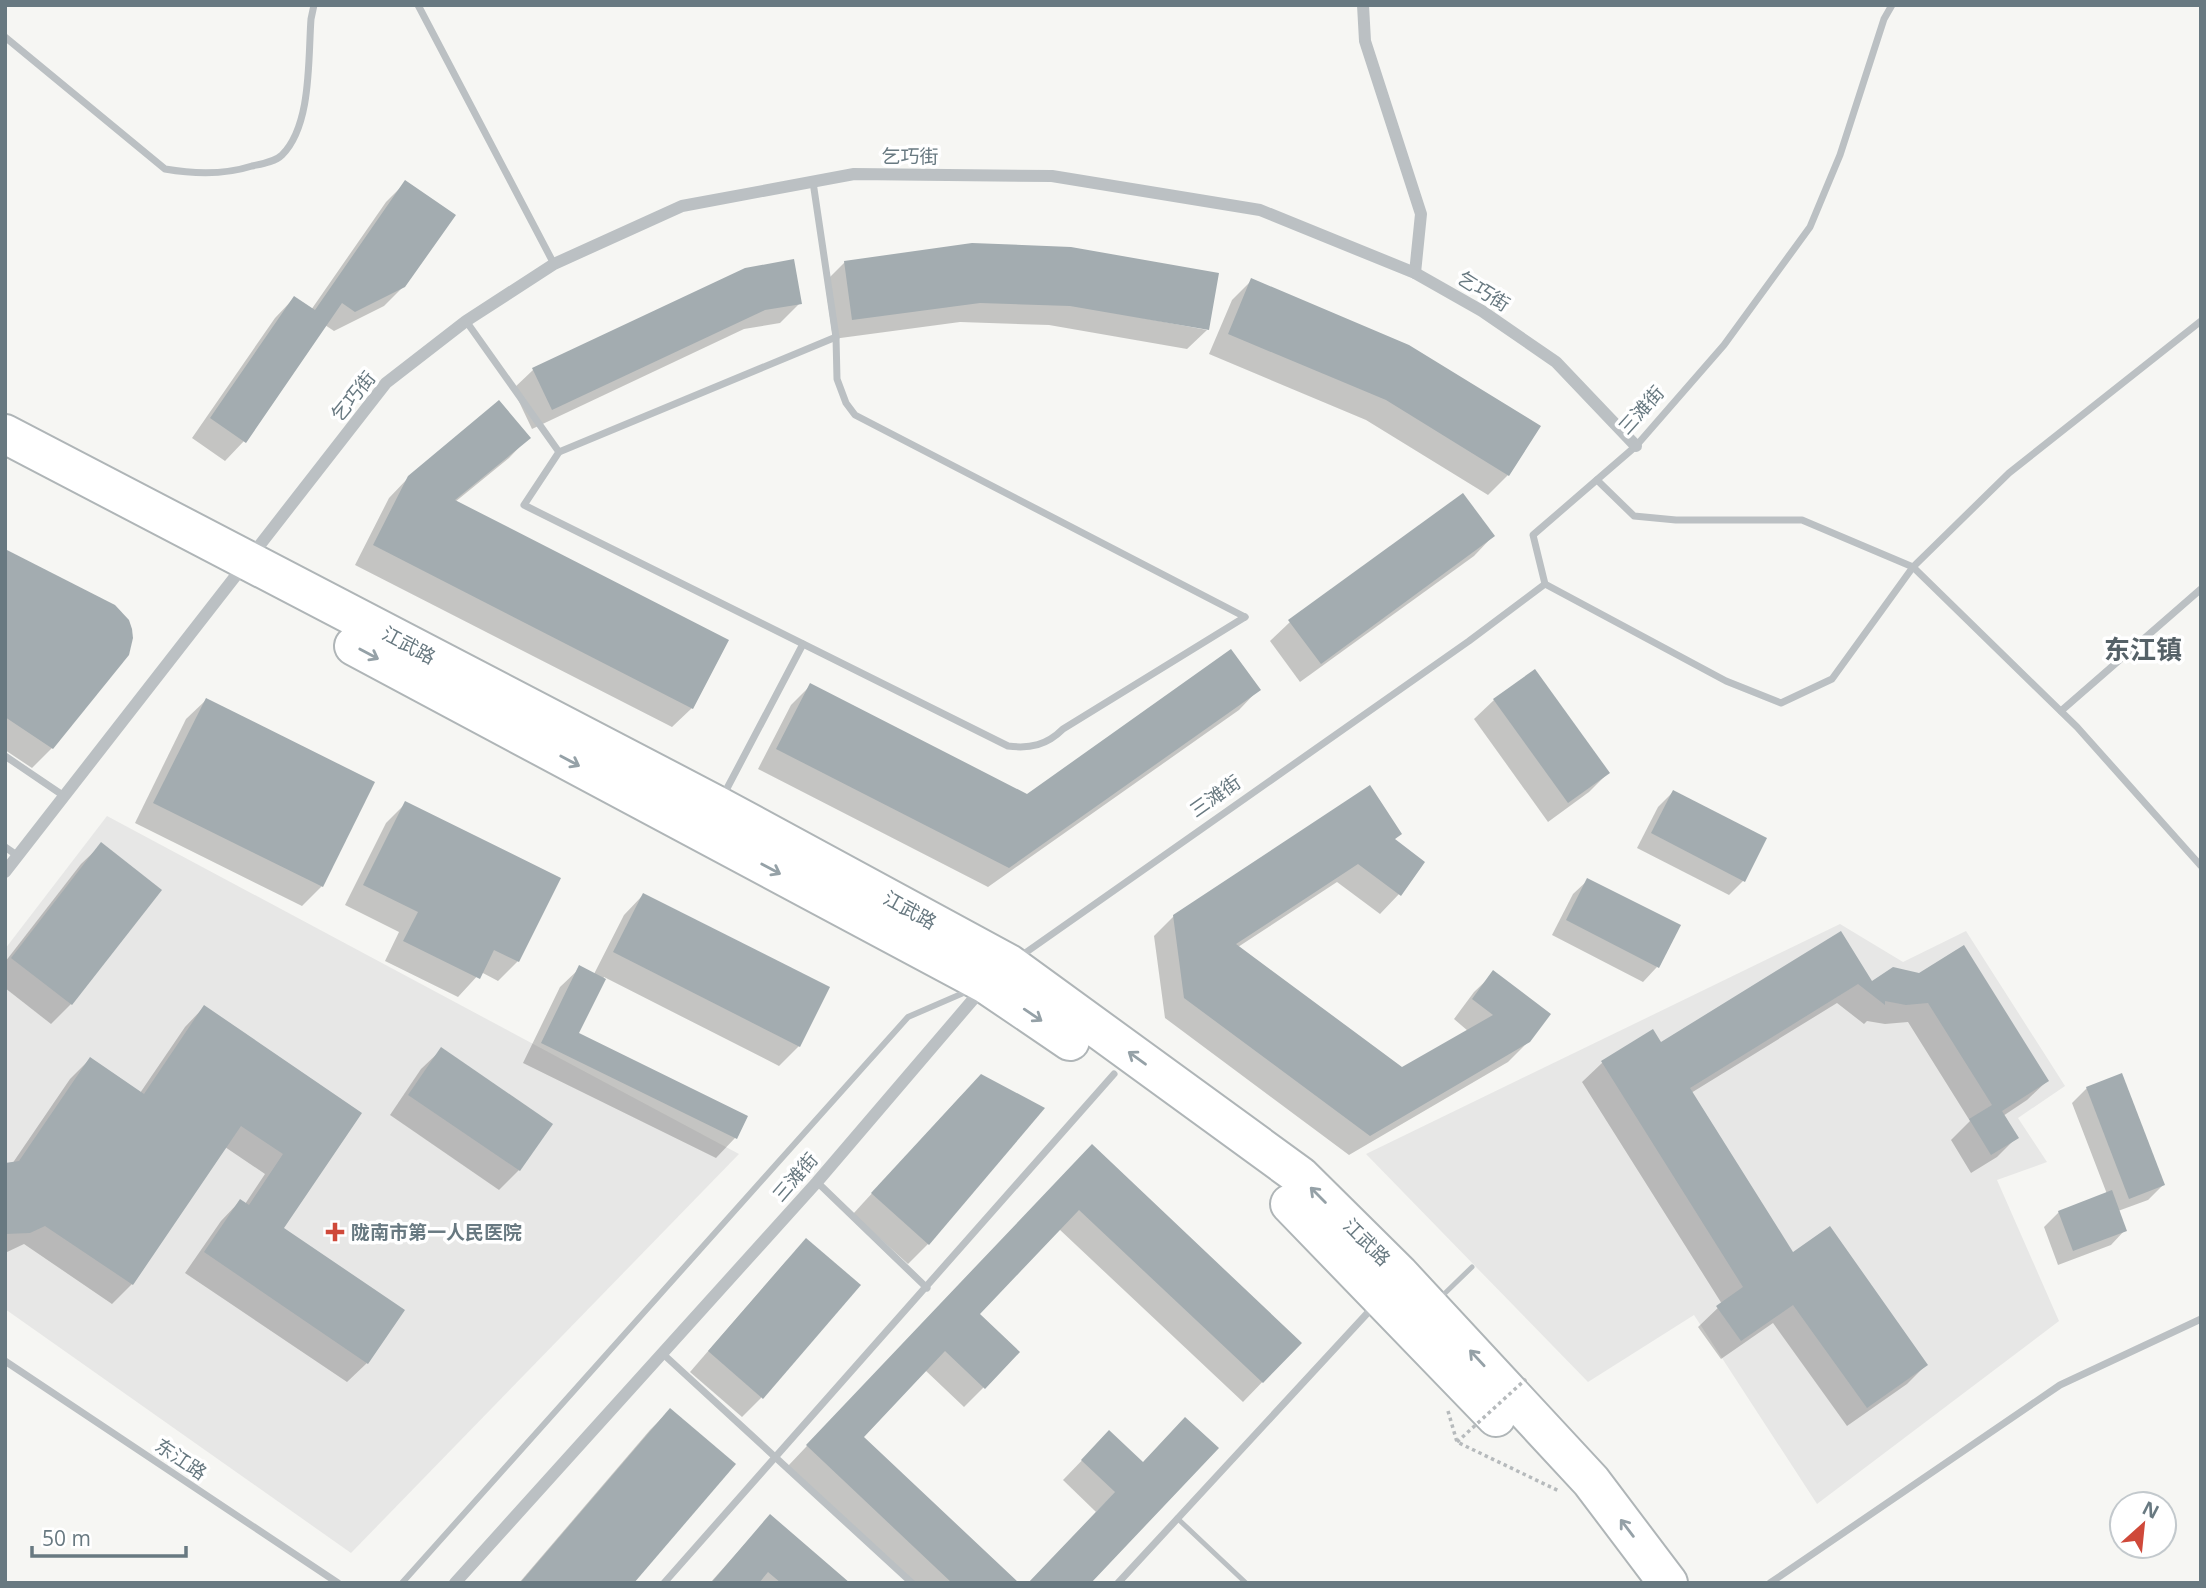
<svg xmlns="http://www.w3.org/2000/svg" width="2206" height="1588" viewBox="0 0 2206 1588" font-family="'Open Sans','Noto Sans SC',sans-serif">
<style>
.built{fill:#e7e7e6}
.shadow{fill:#0003}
.building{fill:#a3acb0}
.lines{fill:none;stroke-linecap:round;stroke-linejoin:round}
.primary-casing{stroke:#afb5b7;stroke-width:42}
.path{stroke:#b6babc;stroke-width:3.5;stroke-dasharray:3.5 3.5;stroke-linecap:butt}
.service{stroke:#bbc0c3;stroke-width:5}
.pedestrian{stroke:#bbc0c3;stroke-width:6}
.minor{stroke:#bbc0c3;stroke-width:7}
.tertiary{stroke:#bbc0c3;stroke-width:12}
.primary{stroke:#fff;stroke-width:38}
.path-bridge{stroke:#b6babc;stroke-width:3.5;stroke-dasharray:3.5 3.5;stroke-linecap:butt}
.oneway{stroke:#95a1a7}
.poi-dot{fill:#cf493a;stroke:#fff;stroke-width:2.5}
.labels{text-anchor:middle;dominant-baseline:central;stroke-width:7;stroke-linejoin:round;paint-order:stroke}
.street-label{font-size:19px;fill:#687981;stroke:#fff}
.poi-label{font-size:19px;font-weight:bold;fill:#687981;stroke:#fff;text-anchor:start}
.district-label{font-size:26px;font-weight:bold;fill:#556167;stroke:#fff}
</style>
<rect width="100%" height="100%" fill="#f6f6f3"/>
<!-- built -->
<g class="built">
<path d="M107 816 739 1154 351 1553 5 1309V949Z"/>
<path d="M1840 924 1903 962 1966 931 2065 1086 2018 1118 2047 1162 1997 1180 2059 1321 1817 1504 1694 1315 1588 1382 1366 1154Z"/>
</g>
<!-- shadow -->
<g class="shadow">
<path d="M406 182 404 286 384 306 334 331 325 325 244 441 225 461 192 438 275 318 294 298 311 310 386 202Z"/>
<path d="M793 261 800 303 780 323 744 329 532 429 513 389 533 370Z"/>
<path d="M845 262 1207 330 1187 349 1049 325 960 322 833 339 825 282Z"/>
<path d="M1252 280 1508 475 1488 495 1366 420 1209 354 1232 300Z"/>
<path d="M528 438 509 458 455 502 692 708 672 727 355 565 389 498 409 477Z"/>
<path d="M1493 536 1474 556 1300 682 1270 641 1290 622Z"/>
<path d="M5 551 127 654 52 748 32 768 5 750Z"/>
<path d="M811 685 1027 796 1258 690 1239 710 988 887 758 769 791 705Z"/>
<path d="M206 700 322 886 302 906 135 823 186 719Z"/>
<path d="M1494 700 1608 773 1589 792 1548 822 1474 719Z"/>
<path d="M1673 792 1744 880 1729 895 1637 848 1658 807Z"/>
<path d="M405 804 558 879 518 961 498 981 481 972 458 997 385 961 399 932 345 905 386 823Z"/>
<path d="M1393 840 1399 894 1380 914 1337 882 1238 947 1402 1069 1468 1031 1454 1019 1474 992 1494 973 1529 1041 1508 1062 1349 1155 1165 1018 1154 936 1174 916Z"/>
<path d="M101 845 159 890 71 1004 51 1024 5 988V962L81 864Z"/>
<path d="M1588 880 1657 967 1643 982 1552 935 1573 894Z"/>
<path d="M643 895 799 1046 779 1066 604 977 577 1033 746 1117 735 1138 716 1158 523 1063 560 987 580 968 594 974 624 915Z"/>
<path d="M1840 933 1871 983 1893 969 2047 1081 2027 1100 2003 1116 2016 1138 1997 1157 1971 1173 1951 1140 1970 1121 1908 1022 1885 1024 1867 1021 1864 1024 1837 1003 1691 1093 1793 1254 1926 1365 1907 1384 1847 1426 1773 1323 1721 1359 1698 1327 1722 1304 1582 1082 1602 1063 1660 1044Z"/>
<path d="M204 1007 360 1113 281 1229 367 1363 347 1382 185 1273 221 1221 240 1201 245 1204 265 1174 225 1147 132 1284 112 1304 24 1244 5 1253V1165L12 1164 70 1079 90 1059 140 1093 185 1027Z"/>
<path d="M441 1050 519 1170 499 1190 390 1115 421 1069Z"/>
<path d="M2087 1088 2163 1185 2148 1200 2118 1211 2125 1230 2111 1245 2058 1265 2044 1227 2059 1212 2107 1194 2072 1103Z"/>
<path d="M961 1096 1042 1109 928 1244 908 1264 853 1214Z"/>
<path d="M1072 1166 1300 1343 1243 1402 1059 1229 977 1314 984 1387 964 1407 925 1370 861 1437 1017 1583H912L788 1466Z"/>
<path d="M787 1260 761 1398 742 1417 690 1372Z"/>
<path d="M670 1410 632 1583H519L650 1430Z"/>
<path d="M1090 1452 1143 1464 1096 1512 1063 1480Z"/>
<path d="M770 1516 848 1583H710Z"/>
</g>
<!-- building -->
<g class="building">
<path d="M405 180 456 215 405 287 355 312 342 303 246 443 210 418 294 296 315 310Z"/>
<path d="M972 243 1071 247 1219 273 1209 330 1070 306 980 303 852 320 844 261Z"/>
<path d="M794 259 802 304 765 310 552 410 532 368 745 268Z"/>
<path d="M1251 278 1409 345 1541 426 1509 476 1386 400 1228 334Z"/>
<path d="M499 400 531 438 455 500 729 640 693 709 373 545 408 476Z"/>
<path d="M1463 493 1495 536 1321 664 1288 620Z"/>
<path d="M5 549 115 605 129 620 132 629 133 638 129 655 53 749 5 717Z"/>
<path d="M1231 649 1261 690 1009 868 776 749 810 683 1027 794Z"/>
<path d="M1535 669 1610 773 1568 803 1493 699Z"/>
<path d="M206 698 375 782 323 887 153 803Z"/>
<path d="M1370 785 1402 834 1395 839 1425 862 1401 896 1358 864 1236 944 1402 1067 1493 1015 1472 999 1493 970 1551 1014 1530 1042 1370 1136 1184 998 1173 915Z"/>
<path d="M1673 790 1767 838 1745 882 1651 833Z"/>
<path d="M405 801 561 878 519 962 494 950 480 979 403 941 418 912 363 885Z"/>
<path d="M101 842 162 890 72 1005 11 958Z"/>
<path d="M1587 878 1681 925 1659 968 1566 920Z"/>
<path d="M643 893 830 987 800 1047 613 952Z"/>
<path d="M1841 931 1872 981 1893 967 1919 973 1964 945 2049 1081 2002 1111 2019 1138 1991 1155 1969 1119 1992 1105 1928 1003 1906 1005 1885 1001V1005L1858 984 1690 1088 1793 1252 1830 1226 1928 1365 1867 1408 1793 1305 1741 1341 1716 1306 1743 1287 1601 1061 1653 1029 1661 1042Z"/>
<path d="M579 965 606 979 579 1033 748 1116 737 1139 541 1043Z"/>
<path d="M204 1005 362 1113 284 1228 405 1310 368 1364 204 1252 240 1199 249 1205 283 1154 241 1126 133 1285 45 1226 30 1233 5 1234V1163L19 1161 90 1057 144 1094Z"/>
<path d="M441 1047 553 1124 520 1171 408 1095Z"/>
<path d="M2122 1073 2165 1185 2129 1199 2086 1087Z"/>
<path d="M981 1074 1045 1108 929 1245 871 1193Z"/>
<path d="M1092 1144 1302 1343 1263 1383 1079 1210 980 1314 1020 1352 985 1389 945 1351 864 1437 1019 1583H952L806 1445Z"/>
<path d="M2112 1190 2127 1231 2073 1251 2058 1211Z"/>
<path d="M806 1238 861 1285 763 1399 708 1351Z"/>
<path d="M670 1408 736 1464 634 1583H520Z"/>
<path d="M1185 1417 1219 1448 1091 1583H1028L1115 1492 1081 1460 1109 1430 1143 1462Z"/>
<path d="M770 1514 850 1583H781L768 1572 759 1583H711Z"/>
</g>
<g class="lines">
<!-- primary casing -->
<g class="primary-casing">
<g id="primary">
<path d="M5 434 718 806 1009 964 1300 1176 1399 1274 1591 1481 1668 1583"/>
<path d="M354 646 986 984 1070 1041"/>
<path d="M1290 1204 1496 1417"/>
</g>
</g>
<!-- path -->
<path class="path" d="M1448 1411 1457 1442 1559 1491"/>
<!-- service -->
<g class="service">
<path d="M1440 1298 1472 1267"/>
<path d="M1177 1518 1246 1583"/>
</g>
<!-- pedestrian -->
<path class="pedestrian" d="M402 1583 908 1017 968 991"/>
<!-- minor -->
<g class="minor">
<path d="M418 5 554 264"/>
<path d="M5 37 165 169C194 174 224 175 252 166 261 164 275 162 282 155 312 125 308 58 311 19L314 5"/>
<path d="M813 182 836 337 837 379 846 403 855 415 1245 617"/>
<path d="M466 321 559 452"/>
<path d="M836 337 559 452 524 505 1008 746C1030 749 1047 745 1063 729L1245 617"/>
<path d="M1597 480 1634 516 1676 520H1802L1913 567 2077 727 2201 866"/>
<path d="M1545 584 1726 681 1781 703 1832 679 1913 567 2009 473 2201 321"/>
<path d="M2061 711 2201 589"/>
<path d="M5 756 64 796"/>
<path d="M723 796 803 644"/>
<path d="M5 847 18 856"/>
<path d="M1018 958 1469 641 1545 584 1533 535 1636 446 1724 345 1810 227 1840 155 1884 19 1892 5"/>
<path d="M817 1182 927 1288"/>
<path d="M662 1353 912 1583"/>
<path d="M5 1361 338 1583"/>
<path d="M664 1583 1114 1074"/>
<path d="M1118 1583 1374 1306"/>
<path d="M1770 1583 2060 1385 2201 1319"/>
</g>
<!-- tertiary -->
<g class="tertiary">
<path d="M1363 5 1365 41 1421 214 1415 273"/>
<path d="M5 872 386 383 466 321 554 264 682 206 854 174 1052 176 1260 210 1415 273 1482 311 1556 362 1636 446"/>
<path d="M455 1583 817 1182 982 989"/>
</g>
<!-- primary -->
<use href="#primary" class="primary"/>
<!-- path-bridge -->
<path class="path-bridge" d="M1457 1442 1526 1379"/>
</g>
<!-- one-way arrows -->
<defs><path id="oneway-shaft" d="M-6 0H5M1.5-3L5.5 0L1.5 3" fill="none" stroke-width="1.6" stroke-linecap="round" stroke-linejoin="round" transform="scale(1.75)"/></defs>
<g class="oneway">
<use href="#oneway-shaft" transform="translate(369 654) rotate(28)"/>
<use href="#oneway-shaft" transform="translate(570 761) rotate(28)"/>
<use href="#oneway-shaft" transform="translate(771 869) rotate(28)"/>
<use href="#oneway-shaft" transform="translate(1033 1015) rotate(34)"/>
<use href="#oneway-shaft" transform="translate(1137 1058) rotate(-144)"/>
<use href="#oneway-shaft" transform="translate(1318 1195) rotate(-135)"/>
<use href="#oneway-shaft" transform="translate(1477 1358) rotate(-133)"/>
<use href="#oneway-shaft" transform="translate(1627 1528) rotate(-127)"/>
</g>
<!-- markers -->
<path class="poi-dot" d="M331.5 1221.5h7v7h7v7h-7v7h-7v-7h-7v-7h7z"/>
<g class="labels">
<!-- street labels -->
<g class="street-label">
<text x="910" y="156">乞巧街</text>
<text transform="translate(1484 291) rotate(32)">乞巧街</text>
<text transform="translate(353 396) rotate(-51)">乞巧街</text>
<text transform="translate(1641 410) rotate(-48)">三滩街</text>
<text transform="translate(409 645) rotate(28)">江武路</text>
<text transform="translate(1215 796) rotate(-35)">三滩街</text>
<text transform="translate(910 910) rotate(29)">江武路</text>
<text transform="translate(795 1177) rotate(-49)">三滩街</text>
<text transform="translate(1367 1242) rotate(45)">江武路</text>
<text transform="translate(181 1459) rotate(34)">东江路</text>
</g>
<!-- poi labels -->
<g class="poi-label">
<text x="351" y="1232">陇南市第一人民医院</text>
</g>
<!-- district labels -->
<g class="district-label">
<text x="2143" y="649">东江镇</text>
</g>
</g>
<!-- border -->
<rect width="2206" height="1588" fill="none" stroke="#687981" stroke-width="14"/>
<!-- north arrow -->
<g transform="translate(2143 1525) rotate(27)"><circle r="33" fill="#ffffff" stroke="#c3c9cd" stroke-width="2"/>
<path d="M0-5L12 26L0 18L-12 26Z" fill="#cf493a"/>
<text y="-10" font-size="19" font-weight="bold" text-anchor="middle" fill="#687981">N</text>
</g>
<!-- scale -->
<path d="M32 1546v10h154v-10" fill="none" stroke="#687981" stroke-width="3.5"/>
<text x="42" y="1546" font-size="21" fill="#687981" stroke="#ffffff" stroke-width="5" paint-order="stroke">50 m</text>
</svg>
